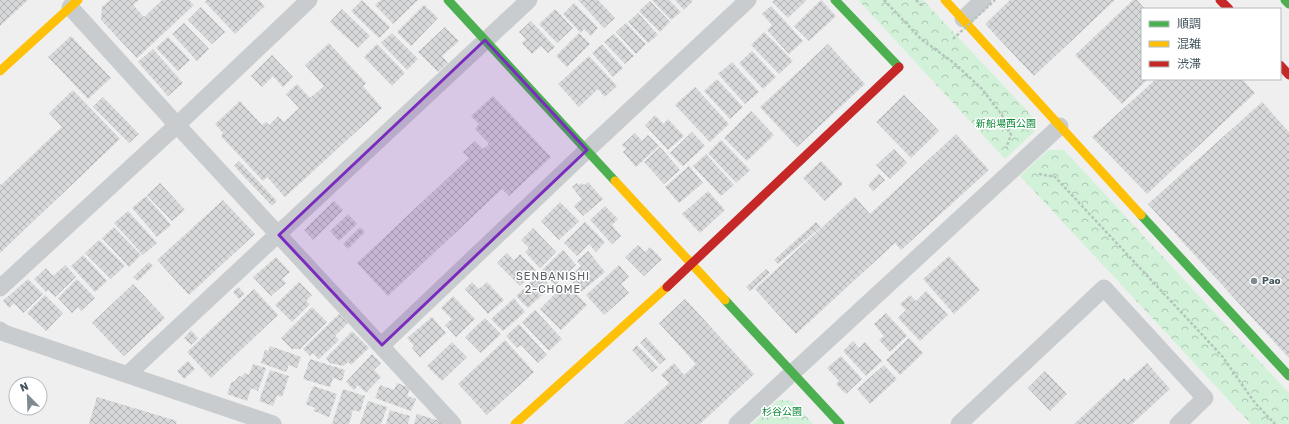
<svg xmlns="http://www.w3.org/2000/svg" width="1289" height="424" viewBox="0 0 1289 424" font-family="Rubik,'Noto Sans JP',sans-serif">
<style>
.forest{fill:url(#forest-crowns)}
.building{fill:url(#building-cross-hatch)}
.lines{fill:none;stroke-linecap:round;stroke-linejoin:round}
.path{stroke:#b5c4be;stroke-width:2.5;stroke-dasharray:3 2;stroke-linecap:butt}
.street{stroke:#c8ccce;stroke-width:17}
.fast{stroke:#4caf50;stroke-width:9}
.slow{stroke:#ffc107;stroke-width:9}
.jam{stroke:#c62828;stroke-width:9}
.path-bridge{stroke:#b5c4be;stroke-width:2.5;stroke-dasharray:3 2;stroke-linecap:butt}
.marked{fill:#7b2cbf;fill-opacity:0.2;stroke:#7b2cbf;stroke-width:3;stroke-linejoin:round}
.poi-dot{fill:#808b91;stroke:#fff;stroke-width:1.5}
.labels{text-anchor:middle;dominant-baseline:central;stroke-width:3;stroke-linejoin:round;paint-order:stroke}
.park-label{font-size:10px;fill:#0c8838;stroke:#fff}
.poi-label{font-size:10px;font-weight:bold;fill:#44555e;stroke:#fff;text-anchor:start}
.neighbourhood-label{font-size:11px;letter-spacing:1px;fill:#5a6064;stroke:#fff}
</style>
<defs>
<pattern id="forest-crowns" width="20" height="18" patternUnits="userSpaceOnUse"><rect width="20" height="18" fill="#d1f2d8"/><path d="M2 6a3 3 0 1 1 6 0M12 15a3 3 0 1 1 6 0" fill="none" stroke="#abc7b2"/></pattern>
<pattern id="building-cross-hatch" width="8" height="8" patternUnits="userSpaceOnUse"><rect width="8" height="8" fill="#d7d8d9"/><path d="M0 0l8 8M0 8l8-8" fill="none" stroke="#b0b2b3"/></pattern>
</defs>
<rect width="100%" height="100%" fill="#f0efef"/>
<!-- forest -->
<g class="forest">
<path d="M858 0H923L1033 117 1034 132 1005 159Z"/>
<path d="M1048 150H1064L1289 393V424H1251L1020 176Z"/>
<path d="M778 400 792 401 813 424H752Z"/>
</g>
<!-- building -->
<g class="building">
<path d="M0 0H28L0 26Z"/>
<path d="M110 0H139L133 5 144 17 162 0H189L194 5 137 58 101 20 102 7Z"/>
<path d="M207 0H259L265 6 235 34 205 2Z"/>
<path d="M362 0 390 27 379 38 351 11Z"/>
<path d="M381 0H418L393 24 375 5Z"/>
<path d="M578 0H598L615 18 604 28Z"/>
<path d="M652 0H669L681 12 671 20Z"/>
<path d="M675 0H692L693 1 684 10Z"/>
<path d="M774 0H807L788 18 772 2Z"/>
<path d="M821 0 836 16 809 41 794 26Z"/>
<path d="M1010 0H1115L1034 76 985 24Z"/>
<path d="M1133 0H1137L1145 9H1142V79H1148L1122 104 1075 55Z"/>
<path d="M650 1 670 22 660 32 639 11Z"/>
<path d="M574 3 598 28 591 36 584 29 581 33 563 14Z"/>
<path d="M424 5 438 18 411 46 397 32Z"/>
<path d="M771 6 803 41 789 54 767 30 772 25 762 14Z"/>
<path d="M201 7 225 32 212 44 188 20Z"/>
<path d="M342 9 370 36 358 48 330 22Z"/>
<path d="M555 9 573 28 557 43 539 24Z"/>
<path d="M638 13 658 35 648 43 628 22Z"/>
<path d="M531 21 555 47 548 53 541 46 532 54 522 43 526 39 519 32Z"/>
<path d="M184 23 209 49 197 61 172 34Z"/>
<path d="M626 23 646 44 636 54 616 32Z"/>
<path d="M445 27 459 41 442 56 448 63 438 72 418 52Z"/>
<path d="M764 32 793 61 779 74 751 45Z"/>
<path d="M392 33 418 59 407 70 381 43Z"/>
<path d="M579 33 590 44 567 67 556 56Z"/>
<path d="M614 34 634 56 625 64 604 42Z"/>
<path d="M71 36 111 78 88 99 48 57Z"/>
<path d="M168 37 190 60 178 71 156 48Z"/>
<path d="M329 43 366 83 363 86 382 108 285 197 267 177 263 181 221 136 223 133 215 124 240 101 262 125 266 122 269 125 278 116 284 122 299 108 286 94 297 84 310 98 324 86 305 65Z"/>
<path d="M377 44 405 73 392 86 364 57Z"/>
<path d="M602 44 623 68 613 77 592 53Z"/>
<path d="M828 44 865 84 797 147 760 107Z"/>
<path d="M153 49 183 83 168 96 138 62Z"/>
<path d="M752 51 776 77 763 89 739 63Z"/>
<path d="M272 55 293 77 283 87 273 76 262 87 251 76Z"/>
<path d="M589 56 617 86 605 97 598 89 579 107 558 84Z"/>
<path d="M732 62 759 92 745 104 718 74Z"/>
<path d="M717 79 743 107 730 119 704 91Z"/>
<path d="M1156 79H1242L1255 93 1147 194 1092 137Z"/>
<path d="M695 87 729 124 710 142 675 105Z"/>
<path d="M73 90 120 139 0 253V184L1 185 62 127 49 113Z"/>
<path d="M904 95 939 131 911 158 876 122Z"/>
<path d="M493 96 551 157 509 196 502 189 388 296 357 263 469 158 463 152 475 141 483 149 489 144 475 129 479 124 471 116Z"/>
<path d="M103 97 139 134 129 143 93 107Z"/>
<path d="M1262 102 1289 132V358L1148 204Z"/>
<path d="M751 111 774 135 747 161 724 138Z"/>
<path d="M655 115 663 124 668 119 684 136 668 150 645 125Z"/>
<path d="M692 132 705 146 683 166 670 153Z"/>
<path d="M635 133 642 141 648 135 659 146 636 167 623 152 626 149 622 145Z"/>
<path d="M956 134 989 170 901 250 895 243 796 334 755 289 855 197 870 214Z"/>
<path d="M721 140 750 170 736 183 708 153Z"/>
<path d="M660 147 680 170 664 184 644 162Z"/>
<path d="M894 149 907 163 890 179 876 165Z"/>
<path d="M706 154 734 185 721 196 693 166Z"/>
<path d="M239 161 277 201 272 206 234 166Z"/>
<path d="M821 161 843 184 825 201 803 178Z"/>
<path d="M689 166 703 183 679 203 665 187Z"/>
<path d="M879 174 885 180 873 191 868 185Z"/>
<path d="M588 182 603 199 583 216 574 206 582 199 572 187 577 183 579 185 581 183 584 185Z"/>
<path d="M160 183 185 210 172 221 147 195Z"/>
<path d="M708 191 725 210 700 233 682 214Z"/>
<path d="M146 196 171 225 157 237 132 208Z"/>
<path d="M223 200 255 234 189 295 157 260Z"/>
<path d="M334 201 343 210 313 240 304 230Z"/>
<path d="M560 202 579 221 559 240 541 221Z"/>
<path d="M605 206 618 219 612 225 621 236 612 244 590 220Z"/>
<path d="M128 211 157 243 143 255 114 223Z"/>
<path d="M348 214 357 224 339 241 330 231Z"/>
<path d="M585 222 605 242 596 252 589 244 577 256 564 243Z"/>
<path d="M816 222 821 227 778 264 774 260Z"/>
<path d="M114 227 141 255 129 267 102 238Z"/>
<path d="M360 227 365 232 348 249 343 244Z"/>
<path d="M533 228 556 252 540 268 525 252 529 248 521 240Z"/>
<path d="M99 240 125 266 111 279 85 253Z"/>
<path d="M638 245 645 252 650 247 662 259 644 276 625 257Z"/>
<path d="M563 250 576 265 555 285 541 271Z"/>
<path d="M588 251 605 272 581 292 568 277 581 266 577 261Z"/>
<path d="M507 253 514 260 520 254 536 270 520 286 497 263Z"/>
<path d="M83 255 107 281 95 292 71 266Z"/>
<path d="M949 256 980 290 954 314 923 279Z"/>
<path d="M276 257 290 272 282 279 286 283 271 296 253 277Z"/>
<path d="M149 262 153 266 138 281 133 277Z"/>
<path d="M65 265 76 277 55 297 48 290 46 292 34 279 46 268 53 276Z"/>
<path d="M619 265 629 277 621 284 629 293 604 315 586 295Z"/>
<path d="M766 269 770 273 750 291 746 287Z"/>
<path d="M539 274 551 287 528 308 516 296Z"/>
<path d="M28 279 43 294 23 313 14 303 9 308 3 301Z"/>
<path d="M77 279 95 298 81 311 78 307 72 313 58 298Z"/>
<path d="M299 282 312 295 306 301 310 304 292 322 275 305Z"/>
<path d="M472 282 479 289 487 282 504 300 488 314 465 289Z"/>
<path d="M566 283 587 305 561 330 540 309Z"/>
<path d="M133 284 165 318 124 356 92 323Z"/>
<path d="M238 287 245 294 239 299 233 292Z"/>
<path d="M254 289 278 315 211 378 187 352Z"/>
<path d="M926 291 948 315 920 341 898 318 906 310 900 304 910 295 916 301Z"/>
<path d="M45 295 63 313 46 331 27 313Z"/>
<path d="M453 296 475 319 456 337 445 325 452 319 441 308Z"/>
<path d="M514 298 525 312 503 331 491 319Z"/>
<path d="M685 299 754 374 700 424H624L669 383 661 375 674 363 684 375 696 364 659 323Z"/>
<path d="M312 307 327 322 300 349H292L281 338Z"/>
<path d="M535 310 562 339 549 351 522 322Z"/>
<path d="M886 313 907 336 890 352 879 340 884 336 874 324Z"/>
<path d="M339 314 348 323 335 336 339 340 319 359 313 353 310 356 303 349Z"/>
<path d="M432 317 446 333 420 357 412 348 414 346 407 338Z"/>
<path d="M485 318 501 334 481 353 465 337Z"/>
<path d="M519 324 547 355 538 363 521 345 517 348 506 336Z"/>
<path d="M191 330 198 338 191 345 184 338Z"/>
<path d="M352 331 369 348 351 365 348 362 344 366 330 363 326 358Z"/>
<path d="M646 337 666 359 660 364 640 343Z"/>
<path d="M909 338 923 353 900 375 886 360Z"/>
<path d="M505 340 534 372 487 415 458 384Z"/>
<path d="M853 341 859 348 865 342 882 361 866 376 843 351Z"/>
<path d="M452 342 467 357 442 381 427 366Z"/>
<path d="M637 345 658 367 652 372 632 350Z"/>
<path d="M270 346 301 357 297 368 289 365 286 372 261 363 265 350 268 351Z"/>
<path d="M372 354 381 363 374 370 381 377 366 393 358 385 354 390 346 382Z"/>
<path d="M841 356 862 379 846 394 836 384 839 381 827 368Z"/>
<path d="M310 359 345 370 342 381 333 378 330 387 303 379Z"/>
<path d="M188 361 195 369 184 379 177 371Z"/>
<path d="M1147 363 1170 389 1132 424H1074L1124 378 1127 381Z"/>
<path d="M253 364 266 368 258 391 251 388 247 401 227 394 232 381 234 382 239 376 242 377 244 373 249 375Z"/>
<path d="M884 365 897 379 870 404 857 389Z"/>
<path d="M270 370 289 376 282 397 277 395 273 406 259 401Z"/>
<path d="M1045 371 1067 394 1050 411 1028 388Z"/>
<path d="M397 383 410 388 407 396 416 399 411 411 375 398 380 385 394 390Z"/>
<path d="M313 386 337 394 329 417 314 411 315 408 306 404Z"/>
<path d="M343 389 365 396 360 412 353 410 349 424H332Z"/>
<path d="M97 397 177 421 176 424H89Z"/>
<path d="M368 401 387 407 381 424H360Z"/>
<path d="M390 410 410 416 408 424H386Z"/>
<path d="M417 414 440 421 442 424H414Z"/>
</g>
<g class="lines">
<!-- path -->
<g class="path">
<path d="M884 0 921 39 954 63 982 89 1002 115 1011 135 1006 148"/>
<path d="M916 0 923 7"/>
<path d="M1039 174 1055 177 1222 356 1255 403 1275 424"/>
</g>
<!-- street -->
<g class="street">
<path d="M70 7 177 125 453 424"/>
<path d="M963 19 983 0"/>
<path d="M0 288 177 125 309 0"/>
<path d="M0 330 4 333 273 424"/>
<path d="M382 345 587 150 748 0"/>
<path d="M128 374 529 0"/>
<path d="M737 424 1060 126"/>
<path d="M959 424 1104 288 1205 398 1178 424"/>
</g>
<!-- fast -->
<g class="fast">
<path d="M448 0 615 181"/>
<path d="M835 0 899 67"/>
<path d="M1285 0 1289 4"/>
<path d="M1141 215 1289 376"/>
<path d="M725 300 840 424"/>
</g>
<!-- slow -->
<g class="slow">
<path d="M945 0 1141 215"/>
<path d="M0 71 78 0"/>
<path d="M615 181 725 300"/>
<path d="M515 424 667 287"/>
</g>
<!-- jam -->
<g class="jam">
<path d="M1220 0 1229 9"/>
<path d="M1280 65 1289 75"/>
<path d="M667 287 899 67"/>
</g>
<!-- path-bridge -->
<path class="path-bridge" d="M953 39 995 0"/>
</g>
<!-- marked area -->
<path class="marked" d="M485 40 587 150 382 345 279 235Z"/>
<!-- markers -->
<circle class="poi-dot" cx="1254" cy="281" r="4"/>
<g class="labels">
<!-- park labels -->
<g class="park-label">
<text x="1006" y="124">新船場西公園</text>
<text x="782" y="412">杉谷公園</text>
</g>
<!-- poi labels -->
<g class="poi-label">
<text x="1262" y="281">Pao</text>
</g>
<!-- neighbourhood labels -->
<g class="neighbourhood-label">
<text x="553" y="276">SENBANISHI<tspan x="553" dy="13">2-CHOME</tspan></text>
</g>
</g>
<!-- legend -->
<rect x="1141" y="8" width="140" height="72" fill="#ffffff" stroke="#b4bbbf"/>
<rect x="1149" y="21" width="20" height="6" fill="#4caf50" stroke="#b4bbbf"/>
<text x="1177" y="28" font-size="12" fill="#44555e">順調</text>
<rect x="1149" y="41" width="20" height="6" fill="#ffc107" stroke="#b4bbbf"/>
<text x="1177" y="48" font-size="12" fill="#44555e">混雑</text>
<rect x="1149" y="61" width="20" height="6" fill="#c62828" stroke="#b4bbbf"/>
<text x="1177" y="68" font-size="12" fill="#44555e">渋滞</text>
<!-- north arrow -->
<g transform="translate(28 396) rotate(337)"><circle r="19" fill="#ffffff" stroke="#b4bbbf"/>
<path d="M0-3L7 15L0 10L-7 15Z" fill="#808b91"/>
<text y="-6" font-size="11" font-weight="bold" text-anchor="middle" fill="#44555e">N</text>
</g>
</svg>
